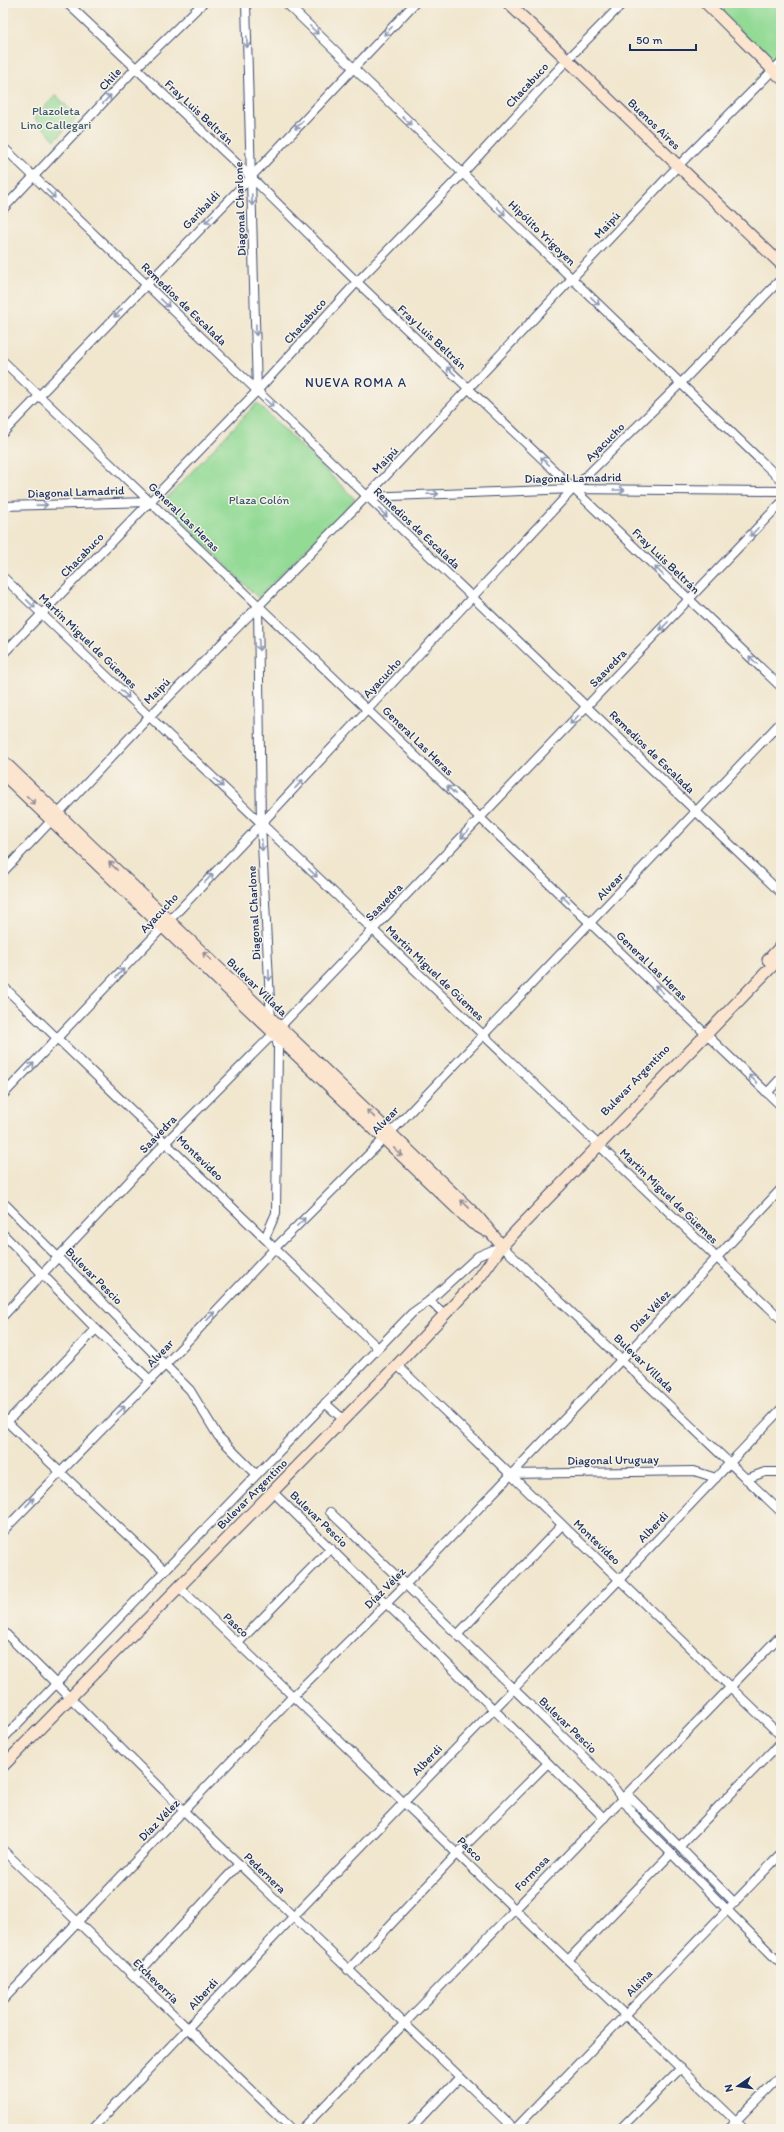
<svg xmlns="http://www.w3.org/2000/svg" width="784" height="2132" viewBox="0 0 784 2132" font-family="Itim,sans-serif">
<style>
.green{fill:#93da95;stroke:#57847a}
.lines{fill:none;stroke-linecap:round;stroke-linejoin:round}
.street-casing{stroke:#3b4a6f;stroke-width:10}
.secondary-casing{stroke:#3b4a6f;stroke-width:13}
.street{stroke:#fff;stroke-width:8}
.secondary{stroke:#fce5cf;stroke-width:11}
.oneway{stroke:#8d97ae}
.oneway2{stroke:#8c8a96}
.labels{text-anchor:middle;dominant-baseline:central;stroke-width:3;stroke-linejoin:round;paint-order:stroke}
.street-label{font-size:12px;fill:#1b2f5e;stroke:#f7f3e8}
.park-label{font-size:12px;fill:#395a6c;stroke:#f7f3e8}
.neighbourhood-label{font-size:13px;letter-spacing:1px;fill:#1b2f5e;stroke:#f7f3e8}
</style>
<rect width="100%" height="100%" fill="#f7f3e8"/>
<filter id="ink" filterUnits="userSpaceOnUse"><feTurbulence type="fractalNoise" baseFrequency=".025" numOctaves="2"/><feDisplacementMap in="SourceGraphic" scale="8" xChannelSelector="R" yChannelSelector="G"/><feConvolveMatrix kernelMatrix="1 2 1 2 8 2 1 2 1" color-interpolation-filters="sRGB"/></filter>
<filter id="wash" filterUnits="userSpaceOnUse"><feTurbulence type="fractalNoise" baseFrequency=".012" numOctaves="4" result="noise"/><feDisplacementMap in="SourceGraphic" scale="16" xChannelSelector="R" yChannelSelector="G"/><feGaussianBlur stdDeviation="0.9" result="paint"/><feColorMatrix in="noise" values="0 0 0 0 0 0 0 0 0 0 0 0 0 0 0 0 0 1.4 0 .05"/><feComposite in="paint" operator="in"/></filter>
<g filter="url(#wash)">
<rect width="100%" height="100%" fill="#f1e6ce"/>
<!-- green -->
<g class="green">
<path d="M711 3H776L781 8V54L773 62Z"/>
<path d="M56 95 77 117 55 140 34 118Z"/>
<path d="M257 403 355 499 258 598 163 502Z"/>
</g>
</g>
<g filter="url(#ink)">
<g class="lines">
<!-- street casing -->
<g class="street-casing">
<g id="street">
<path d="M67 3 251 177 357 282 781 687"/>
<path d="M246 3 257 391"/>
<path d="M286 3 781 480"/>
<path d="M3 147 781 893"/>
<path d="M3 209 135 69 203 3"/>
<path d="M3 361 781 1106"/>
<path d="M3 433 251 177 415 3"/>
<path d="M366 497 573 489 781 491"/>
<path d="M3 506 150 502"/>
<path d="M3 577 781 1319"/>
<path d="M258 606 261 824 271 1021"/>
<path d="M3 654 257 391 357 282 462 174 567 60 623 3"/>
<path d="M3 872 149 717 366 497 678 166 781 62"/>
<path d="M3 986 378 1348"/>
<path d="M767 1093 781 1078"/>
<path d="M3 1095 261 824 573 489 681 383 781 279"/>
<path d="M6 1205 190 1390 218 1436 256 1474"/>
<path d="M3 1234 96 1329 150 1380"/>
<path d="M265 1238 276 1213 278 1047 275 1034"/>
<path d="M429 1301 445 1314"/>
<path d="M3 1316 166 1142 280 1027 781 503"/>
<path d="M397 1365 781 1736"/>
<path d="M325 1403 344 1420"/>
<path d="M3 1418 165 1571"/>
<path d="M7 1422 96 1329"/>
<path d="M510 1474 694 1471 716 1478"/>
<path d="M746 1479 765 1472H781"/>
<path d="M273 1492 604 1818"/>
<path d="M330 1512 609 1781 638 1820 781 1964"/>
<path d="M3 1531 166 1364 275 1248 391 1132 781 722"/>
<path d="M179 1587 744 2129"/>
<path d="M3 1631 184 1811 514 2129"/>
<path d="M458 1634 562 1525"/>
<path d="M238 1643 331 1548"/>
<path d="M3 1739 412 1313 429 1301 478 1256 502 1246 781 1512"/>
<path d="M627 1794 735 1903"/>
<path d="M680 1846 781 1742"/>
<path d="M3 1850 292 2129"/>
<path d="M568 1960 671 1854"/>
<path d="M348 1970 457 1854 548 1763"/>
<path d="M135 1977 239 1864"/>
<path d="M3 2000 293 1696 406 1584 622 1359 781 1189"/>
<path d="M92 2129 293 1917 619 1580 781 1409"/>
<path d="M302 2129 781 1635"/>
<path d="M411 2129 460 2077"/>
<path d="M515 2129 781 1854"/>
<path d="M620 2129 681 2068"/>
<path d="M728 2129 781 2075"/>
</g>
</g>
<!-- secondary casing -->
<g class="secondary-casing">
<g id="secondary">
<path d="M508 3 781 264"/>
<path d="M706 3 781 78"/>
<path d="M3 761 478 1217 502 1246"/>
<path d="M3 774 472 1223 486 1231"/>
<path d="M768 960 781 946"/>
<path d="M3 1766 397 1365 480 1277 502 1246 519 1228 781 957"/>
</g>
</g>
<!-- street -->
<use href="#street" class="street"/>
<!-- secondary -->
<use href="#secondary" class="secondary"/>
</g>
<!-- one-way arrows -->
<defs><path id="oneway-shaft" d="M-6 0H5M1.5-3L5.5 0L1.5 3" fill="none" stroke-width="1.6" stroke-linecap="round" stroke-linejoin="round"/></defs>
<g class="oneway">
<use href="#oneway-shaft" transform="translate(314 30) rotate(45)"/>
<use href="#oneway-shaft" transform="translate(388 31) rotate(134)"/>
<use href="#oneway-shaft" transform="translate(247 42) rotate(88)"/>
<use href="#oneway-shaft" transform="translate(107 99) rotate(-47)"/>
<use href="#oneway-shaft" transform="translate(407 121) rotate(44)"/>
<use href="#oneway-shaft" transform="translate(299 125) rotate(133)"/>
<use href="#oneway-shaft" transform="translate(51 194) rotate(44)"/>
<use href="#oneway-shaft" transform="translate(252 200) rotate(88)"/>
<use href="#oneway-shaft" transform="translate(501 211) rotate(44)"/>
<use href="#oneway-shaft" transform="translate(209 219) rotate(134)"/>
<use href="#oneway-shaft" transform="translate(595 301) rotate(44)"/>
<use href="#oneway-shaft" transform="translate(165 303) rotate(44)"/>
<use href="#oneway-shaft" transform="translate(118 313) rotate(134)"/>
<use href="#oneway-shaft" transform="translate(256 330) rotate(89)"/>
<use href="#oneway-shaft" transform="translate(451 371) rotate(-137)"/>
<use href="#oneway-shaft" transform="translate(269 403) rotate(44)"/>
<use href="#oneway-shaft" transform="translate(545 461) rotate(-136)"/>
<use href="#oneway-shaft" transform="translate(619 490)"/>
<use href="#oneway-shaft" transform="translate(433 494) rotate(-2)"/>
<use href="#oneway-shaft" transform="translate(42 505) rotate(-2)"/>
<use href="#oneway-shaft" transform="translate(383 513) rotate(43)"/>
<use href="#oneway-shaft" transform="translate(754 532) rotate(134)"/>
<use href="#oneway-shaft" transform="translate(659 571) rotate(-136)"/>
<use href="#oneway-shaft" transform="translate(31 604) rotate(44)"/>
<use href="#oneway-shaft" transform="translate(664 626) rotate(134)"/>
<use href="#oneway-shaft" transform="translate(259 645) rotate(89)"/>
<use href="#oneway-shaft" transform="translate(753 660) rotate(-136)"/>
<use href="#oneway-shaft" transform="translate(125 694) rotate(44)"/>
<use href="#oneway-shaft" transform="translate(574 720) rotate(134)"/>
<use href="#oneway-shaft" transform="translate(219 783) rotate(44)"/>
<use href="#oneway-shaft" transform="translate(299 784) rotate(-47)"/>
<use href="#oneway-shaft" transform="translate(451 790) rotate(-136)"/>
<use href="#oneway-shaft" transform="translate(465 834) rotate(134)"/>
<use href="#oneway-shaft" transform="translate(262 845) rotate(87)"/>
<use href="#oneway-shaft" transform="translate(313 873) rotate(44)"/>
<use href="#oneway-shaft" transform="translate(209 878) rotate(-46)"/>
<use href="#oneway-shaft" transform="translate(565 899) rotate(-136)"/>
<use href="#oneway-shaft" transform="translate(120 973) rotate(-47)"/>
<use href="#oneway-shaft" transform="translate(269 975) rotate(87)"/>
<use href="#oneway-shaft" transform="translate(659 989) rotate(-136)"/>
<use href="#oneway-shaft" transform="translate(30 1067) rotate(-46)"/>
<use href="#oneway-shaft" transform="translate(753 1079) rotate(-136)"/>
<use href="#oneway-shaft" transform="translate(301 1222) rotate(-45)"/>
<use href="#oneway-shaft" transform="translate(211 1316) rotate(-47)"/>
<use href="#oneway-shaft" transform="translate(121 1410) rotate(-45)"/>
<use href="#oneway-shaft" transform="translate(30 1502) rotate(-47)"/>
</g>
<g class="oneway2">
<use href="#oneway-shaft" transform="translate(31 800) rotate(44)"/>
<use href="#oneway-shaft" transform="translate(113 866) rotate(-136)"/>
<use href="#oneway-shaft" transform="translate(207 956) rotate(-136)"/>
<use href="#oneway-shaft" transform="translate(371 1114) rotate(-136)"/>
<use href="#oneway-shaft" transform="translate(398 1152) rotate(44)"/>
<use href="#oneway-shaft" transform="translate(465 1204) rotate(-136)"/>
</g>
</g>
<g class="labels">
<!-- street labels -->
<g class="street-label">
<text transform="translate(110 79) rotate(-47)">Chile</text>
<text transform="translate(527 85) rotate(-47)">Chacabuco</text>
<text transform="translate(199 112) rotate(43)">Fray Luis Beltrán</text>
<text transform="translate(654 124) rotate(44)">Buenos Aires</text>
<text transform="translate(240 209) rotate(-92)">Diagonal Charlone</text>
<text transform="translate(201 210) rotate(-46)">Garibaldi</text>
<text transform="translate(607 225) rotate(-47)">Maipú</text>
<text transform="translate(542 233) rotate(44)">Hipólito Yrigoyen</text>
<text transform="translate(184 304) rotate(44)">Remedios de Escalada</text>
<text transform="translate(305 321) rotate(-48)">Chacabuco</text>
<text transform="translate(432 337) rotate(43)">Fray Luis Beltrán</text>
<text transform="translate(605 442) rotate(-45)">Ayacucho</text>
<text transform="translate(385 460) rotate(-46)">Maipú</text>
<text transform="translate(573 478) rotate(-1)">Diagonal Lamadrid</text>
<text transform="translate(76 492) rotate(-2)">Diagonal Lamadrid</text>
<text transform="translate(184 517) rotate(44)">General Las Heras</text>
<text transform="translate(417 528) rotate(43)">Remedios de Escalada</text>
<text transform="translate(82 555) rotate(-46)">Chacabuco</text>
<text transform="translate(666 561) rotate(44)">Fray Luis Beltrán</text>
<text transform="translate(88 641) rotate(44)">Martin Miguel de Güemes</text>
<text transform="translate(608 668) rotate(-46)">Saavedra</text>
<text transform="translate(382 678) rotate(-47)">Ayacucho</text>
<text transform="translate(157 691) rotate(-45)">Maipú</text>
<text transform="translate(418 741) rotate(44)">General Las Heras</text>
<text transform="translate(652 752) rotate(44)">Remedios de Escalada</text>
<text transform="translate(610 886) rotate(-46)">Alvear</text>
<text transform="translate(384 902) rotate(-46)">Saavedra</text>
<text transform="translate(159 913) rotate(-47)">Ayacucho</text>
<text transform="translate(254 913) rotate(-93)">Diagonal Charlone</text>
<text transform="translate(652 966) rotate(44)">General Las Heras</text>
<text transform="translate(435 973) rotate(44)">Martin Miguel de Güemes</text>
<text transform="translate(257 987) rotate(44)">Bulevar Villada</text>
<text transform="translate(635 1080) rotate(-46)">Bulevar Argentino</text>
<text transform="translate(385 1120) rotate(-46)">Alvear</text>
<text transform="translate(158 1134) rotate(-46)">Saavedra</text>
<text transform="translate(200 1158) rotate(44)">Montevideo</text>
<text transform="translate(669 1196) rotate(44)">Martin Miguel de Güemes</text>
<text transform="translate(94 1276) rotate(45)">Bulevar Pescio</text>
<text transform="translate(650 1311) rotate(-47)">Díaz Vélez</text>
<text transform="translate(160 1353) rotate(-46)">Alvear</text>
<text transform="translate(644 1363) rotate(44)">Bulevar Villada</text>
<text transform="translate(613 1460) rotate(-1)">Diagonal Uruguay</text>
<text transform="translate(252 1494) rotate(-45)">Bulevar Argentino</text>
<text transform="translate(319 1519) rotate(44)">Bulevar Pescio</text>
<text transform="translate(653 1527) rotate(-46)">Alberdi</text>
<text transform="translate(597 1542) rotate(44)">Montevideo</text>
<text transform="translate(385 1588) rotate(-45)">Díaz Vélez</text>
<text transform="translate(236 1625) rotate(43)">Pasco</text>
<text transform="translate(568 1725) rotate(44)">Bulevar Pescio</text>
<text transform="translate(427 1760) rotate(-46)">Alberdi</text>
<text transform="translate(159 1820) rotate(-46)">Díaz Vélez</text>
<text transform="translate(470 1849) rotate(44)">Pasco</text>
<text transform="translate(265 1873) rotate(44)">Pedernera</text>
<text transform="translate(532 1873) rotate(-46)">Formosa</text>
<text transform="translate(156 1981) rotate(44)">Etcheverría</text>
<text transform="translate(639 1983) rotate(-46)">Alsina</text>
<text transform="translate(203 1994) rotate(-47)">Alberdi</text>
</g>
<!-- park labels -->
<g class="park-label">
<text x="56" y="111">Plazoleta<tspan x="56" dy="14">Lino Callegari</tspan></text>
<text x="259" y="500">Plaza Colón</text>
</g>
<!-- neighbourhood labels -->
<g class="neighbourhood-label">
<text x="356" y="382">NUEVA ROMA A</text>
</g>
</g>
<!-- margin -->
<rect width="784" height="2132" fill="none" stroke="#f7f3e8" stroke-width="16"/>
<!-- north arrow -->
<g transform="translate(738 2086) rotate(257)" stroke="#f7f3e8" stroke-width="3" paint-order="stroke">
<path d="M0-3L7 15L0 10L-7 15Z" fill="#1b2f5e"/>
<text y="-6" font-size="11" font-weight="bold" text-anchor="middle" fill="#1b2f5e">N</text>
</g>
<!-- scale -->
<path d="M630 44v6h66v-6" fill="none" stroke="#1b2f5e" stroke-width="2"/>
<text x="636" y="44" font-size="12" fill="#1b2f5e" stroke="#f7f3e8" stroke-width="3" paint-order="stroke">50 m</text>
</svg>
